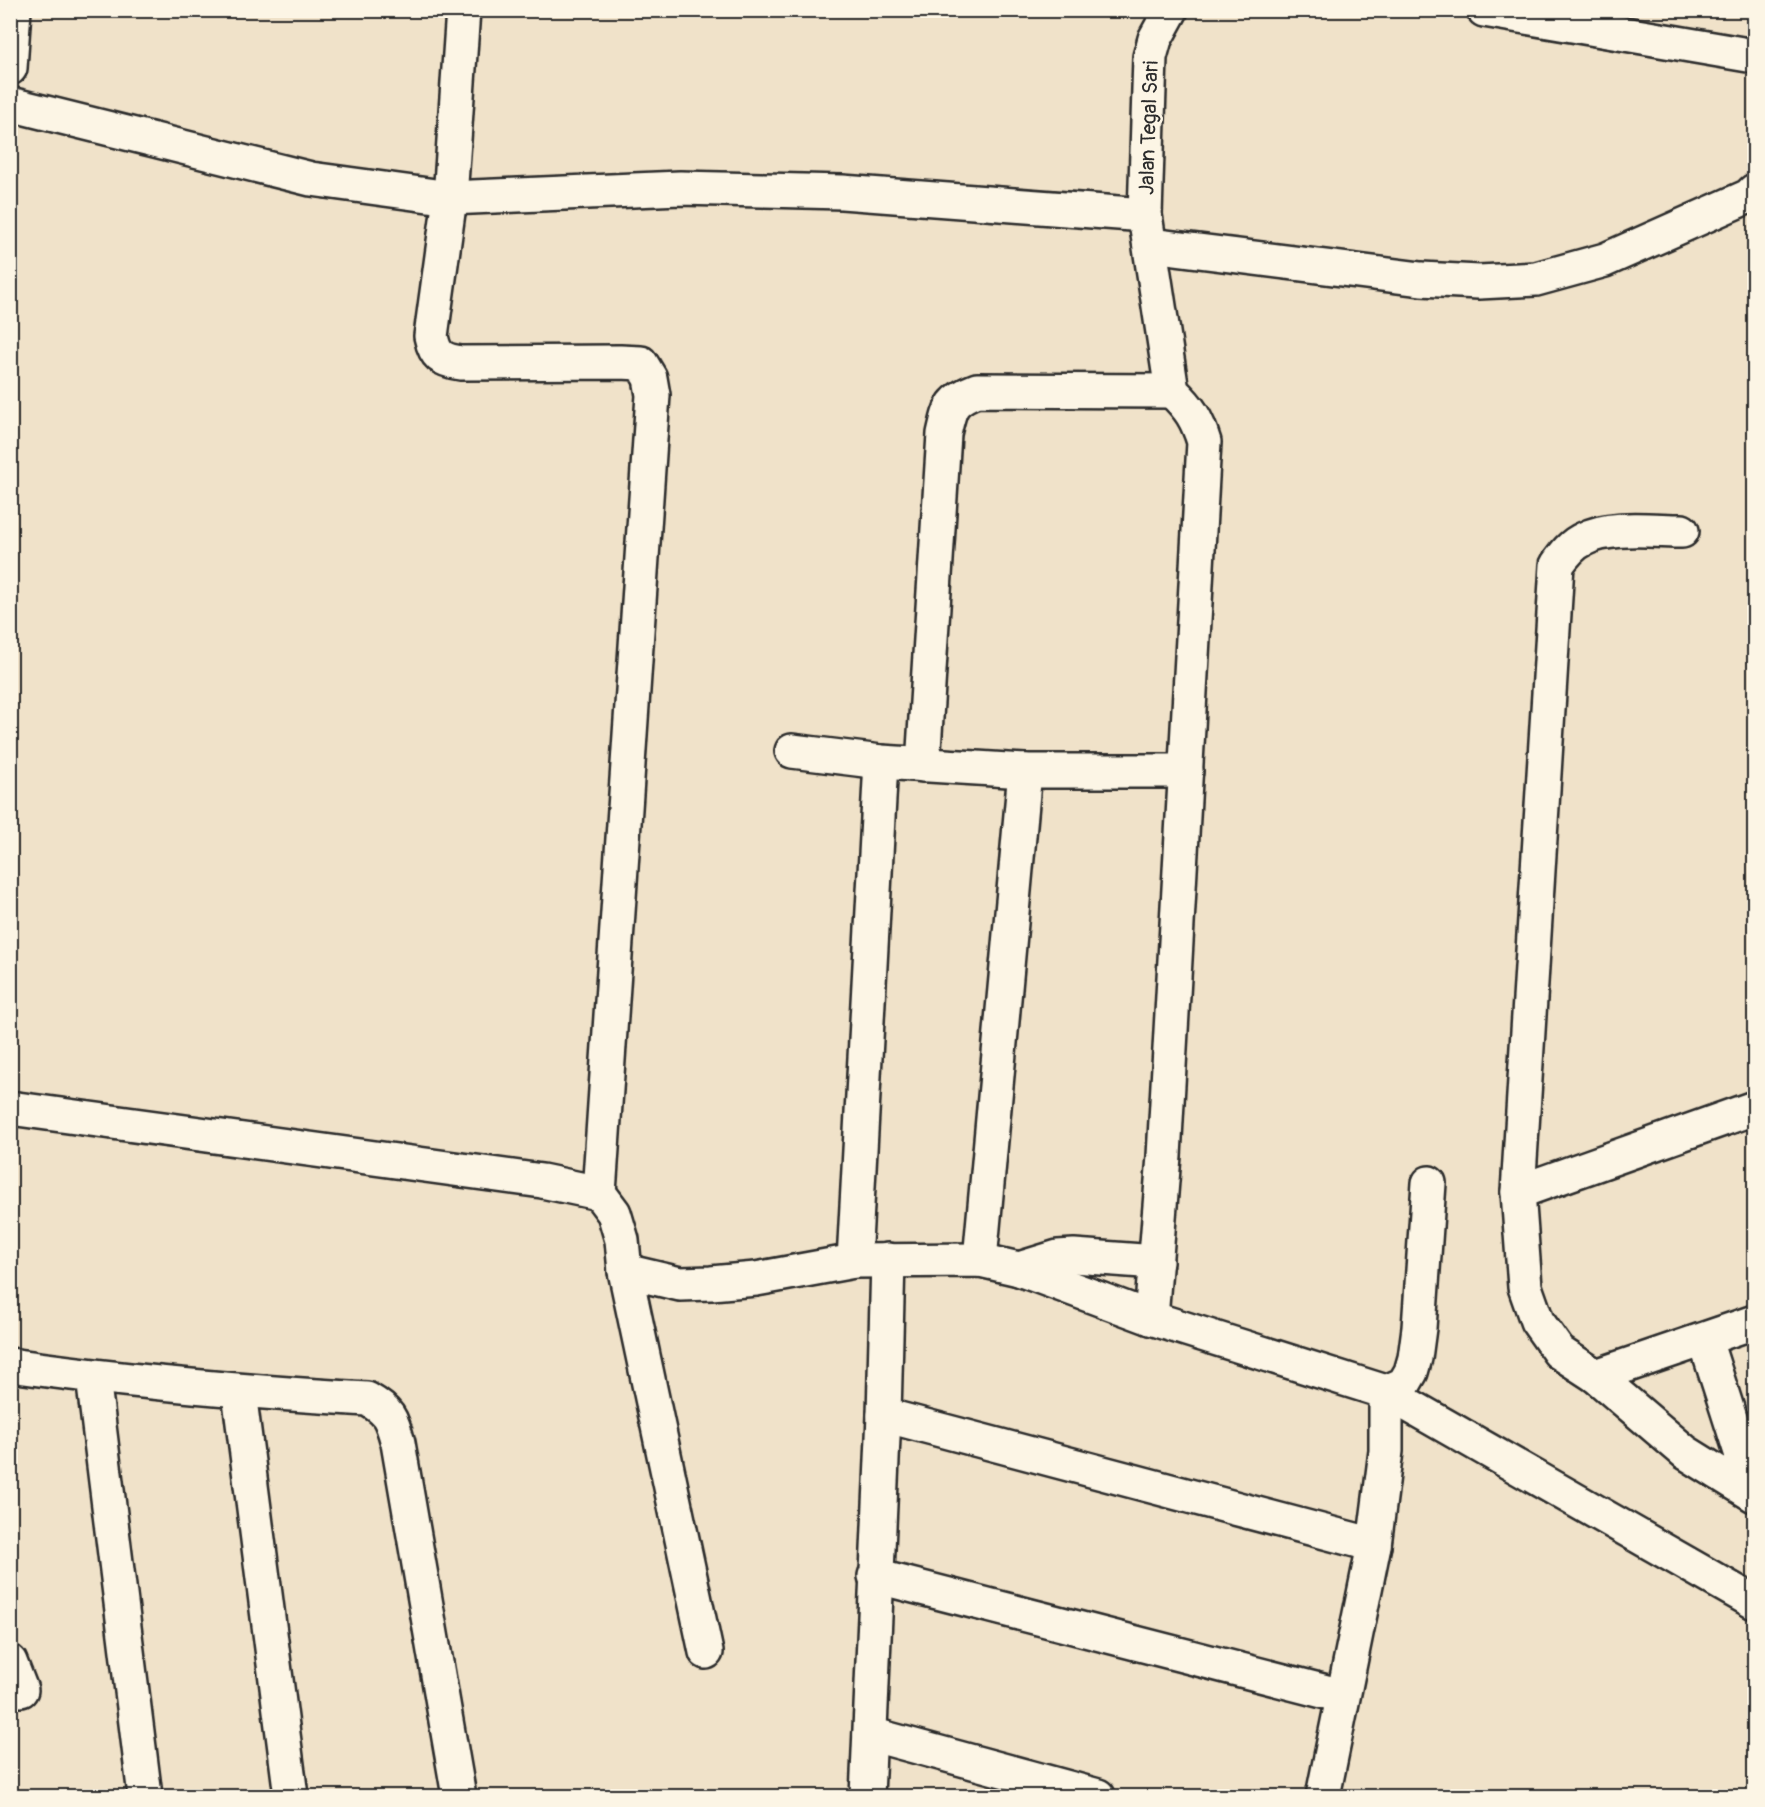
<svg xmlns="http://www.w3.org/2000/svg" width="1765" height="1807" viewBox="0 0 1765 1807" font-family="Pangolin,sans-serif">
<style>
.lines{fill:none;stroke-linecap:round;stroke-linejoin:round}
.minor-casing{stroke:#2b2b2b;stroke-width:38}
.minor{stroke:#fcf5e5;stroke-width:33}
.labels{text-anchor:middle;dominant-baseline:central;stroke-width:5;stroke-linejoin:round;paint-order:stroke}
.street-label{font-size:21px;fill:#2b2b2b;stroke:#fcf5e5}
</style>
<rect width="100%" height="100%" fill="#f0e2c9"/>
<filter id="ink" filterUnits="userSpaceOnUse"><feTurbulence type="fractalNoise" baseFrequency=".0167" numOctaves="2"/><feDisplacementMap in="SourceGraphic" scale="12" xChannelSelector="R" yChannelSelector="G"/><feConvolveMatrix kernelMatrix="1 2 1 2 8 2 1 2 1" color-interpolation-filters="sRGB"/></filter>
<g filter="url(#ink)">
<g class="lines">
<!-- minor casing -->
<g class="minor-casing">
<g id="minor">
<path d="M463 10 450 198 431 336C435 356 441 360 461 363L620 362 641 363 650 378 653 395 599 1193"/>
<path d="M1484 10 1754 56"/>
<path d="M10 68 14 10"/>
<path d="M10 104 311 179 450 198 680 188 842 192 1145 215"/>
<path d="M1151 245 1421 279 1479 282 1536 279 1605 260 1749 196 1754 191"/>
<path d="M1682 531C1654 531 1609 525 1584 539 1572 544 1564 555 1557 565L1518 1192 1525 1287 1537 1321 1559 1352 1596 1376 1685 1452 1754 1495"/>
<path d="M792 751 881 762 1025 771H1186"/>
<path d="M923 765 944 434C950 408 950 400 977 390L1172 391"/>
<path d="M10 1108 542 1181 599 1193 614 1213 622 1240 625 1271 680 1284 711 1283 756 1279 854 1261 980 1260 1019 1269 1151 1318 1386 1392V1451L1374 1545 1323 1796"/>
<path d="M1518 1192 1754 1108"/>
<path d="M980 1260 1025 771"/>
<path d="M854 1261 881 762"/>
<path d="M1019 1269 1058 1257 1074 1256 1156 1262"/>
<path d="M625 1271 706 1652"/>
<path d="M1151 1318 1164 1156 1204 442C1197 419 1190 408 1172 391L1145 215 1150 57 1155 39 1171 10"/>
<path d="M1705 1340 1754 1493"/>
<path d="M10 1365C129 1382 247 1392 367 1399 390 1412 391 1418 398 1443L459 1796"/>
<path d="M1596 1376 1754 1322"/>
<path d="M93 1377 145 1796"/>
<path d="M239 1392 291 1796"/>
<path d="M1386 1392 1754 1602"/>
<path d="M1386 1392 1404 1384 1411 1372 1415 1358 1419 1328 1429 1183"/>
<path d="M884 1415 1374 1545"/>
<path d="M875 1576 1342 1696"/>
<path d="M10 1662 21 1690"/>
<path d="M870 1734 1098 1796"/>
<path d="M867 1796 884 1415 888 1260"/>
</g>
</g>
<!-- minor -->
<use href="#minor" class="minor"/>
</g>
</g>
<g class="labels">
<!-- street labels -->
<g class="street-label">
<text transform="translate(1149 128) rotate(-88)">Jalan Tegal Sari</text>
</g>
</g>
<!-- margin -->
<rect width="1765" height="1807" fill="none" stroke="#fcf5e5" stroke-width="36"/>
<rect x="18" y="18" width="1729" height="1771" fill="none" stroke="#2b2b2b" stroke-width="2" filter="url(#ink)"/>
</svg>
